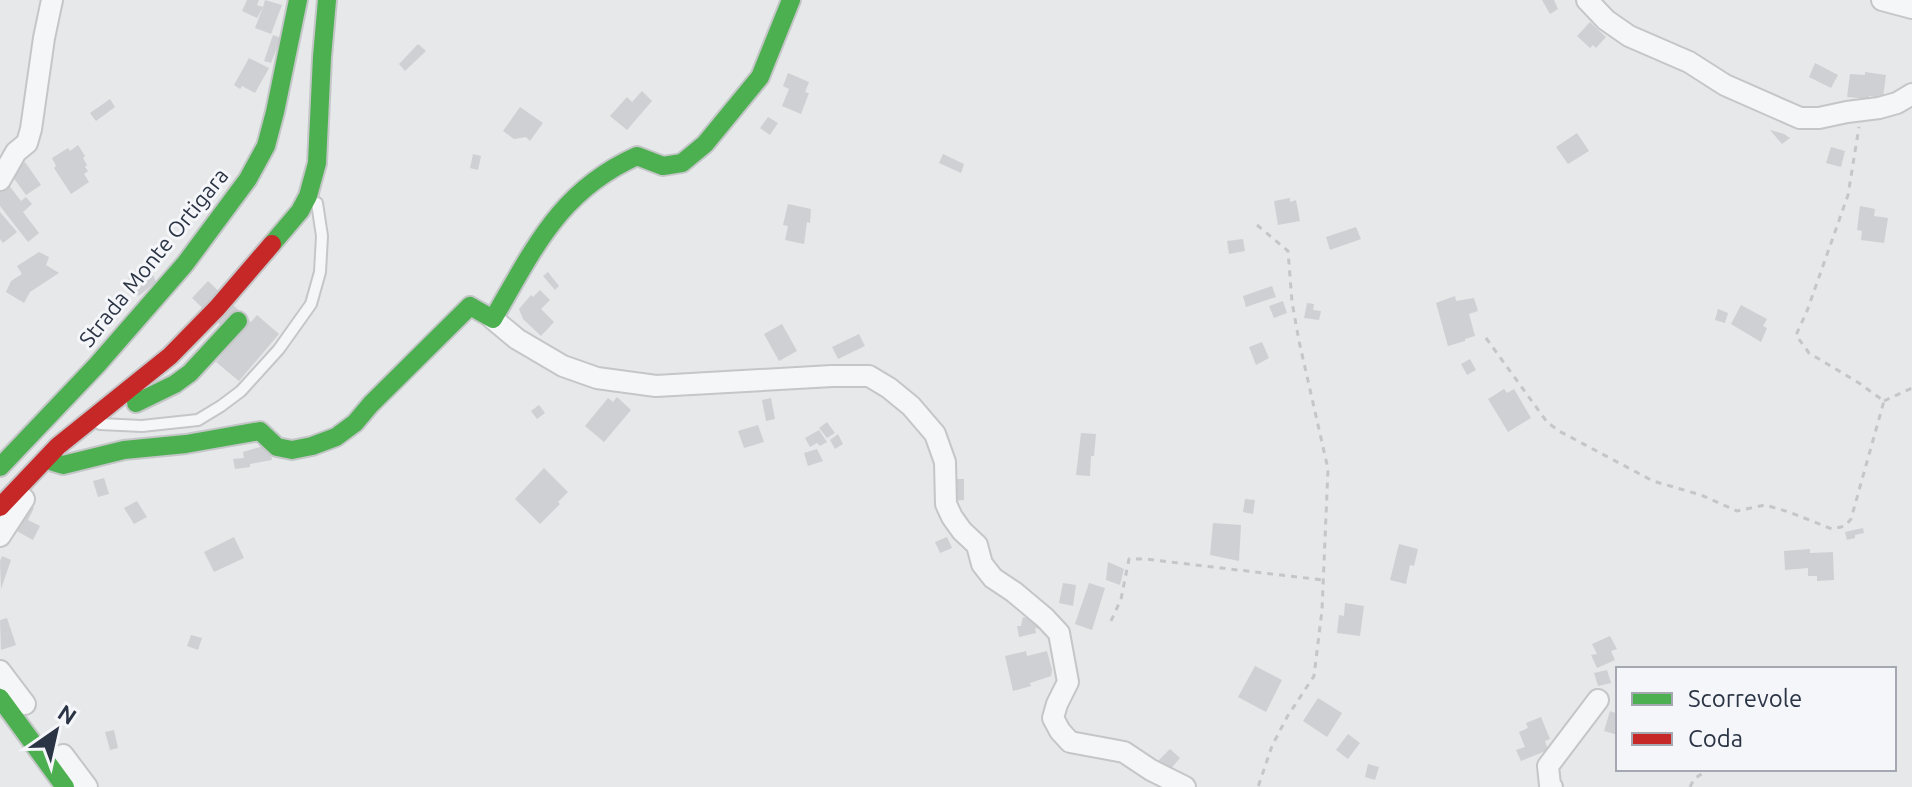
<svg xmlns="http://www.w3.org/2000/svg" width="1912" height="787" viewBox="0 0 1912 787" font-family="Ubuntu,sans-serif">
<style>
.building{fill:#ced0d3}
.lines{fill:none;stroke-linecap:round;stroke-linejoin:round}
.lane-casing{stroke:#c4c6c8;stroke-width:14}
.street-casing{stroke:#c4c6c8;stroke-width:24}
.fast-casing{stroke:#c4c6c8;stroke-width:22}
.jam-casing{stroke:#c4c6c8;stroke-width:22}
.path{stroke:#c5c6ca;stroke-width:3;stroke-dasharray:6 6;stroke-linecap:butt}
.lane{stroke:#f5f6f7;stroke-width:10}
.street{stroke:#f5f6f7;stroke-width:20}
.fast{stroke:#4caf50;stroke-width:18}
.jam{stroke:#c62828;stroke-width:18}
.labels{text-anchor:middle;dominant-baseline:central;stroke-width:6;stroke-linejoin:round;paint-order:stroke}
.street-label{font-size:22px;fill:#2b3445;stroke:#f4f6f9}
</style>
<rect width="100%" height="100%" fill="#e6e8ea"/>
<!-- building -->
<g class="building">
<path d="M247 0H259L257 5 263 7 265 0 282 5 271 34 255 28 263 7 257 18 242 11Z"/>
<path d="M1542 0H1554L1558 9 1550 14Z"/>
<path d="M1590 22 1606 37 1596 48 1593 45 1590 48 1577 36Z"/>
<path d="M273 35 281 38 271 63 264 61Z"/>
<path d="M418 44 426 51 405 71 399 64Z"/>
<path d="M249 58 269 68 255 93 242 86 240 89 234 85Z"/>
<path d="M1815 63 1838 75 1831 88 1809 77Z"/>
<path d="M1865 72 1886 75 1883 98 1869 96V99L1847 97 1850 74 1865 75Z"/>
<path d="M788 73 809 82 805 92 809 93 801 114 782 106 789 89 783 86Z"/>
<path d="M642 91 652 101 627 130 610 116 627 97 632 102Z"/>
<path d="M110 99 115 107 96 121 90 113Z"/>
<path d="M520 107 543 123 530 141 526 137 514 139 503 131Z"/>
<path d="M768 117 778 123 770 135 760 128Z"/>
<path d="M1770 130 1784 134 1790 138 1782 144Z"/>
<path d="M1577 133 1589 151 1568 164 1556 147Z"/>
<path d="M78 145 85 156 83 158 87 165 85 167 88 171 84 174 89 182 71 194 54 168 56 166 52 158 68 148 70 151Z"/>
<path d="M1831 147 1845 151 1841 167 1826 163Z"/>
<path d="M473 154 481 156 478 170 470 168Z"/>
<path d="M943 154 964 164 961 173 939 163Z"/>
<path d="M25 162 41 185 26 195 10 173Z"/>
<path d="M4 179 21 201 26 197 32 204 23 212 39 233 28 242 0 206V185Z"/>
<path d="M1290 198V202L1296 200 1300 221 1278 225 1274 201Z"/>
<path d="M788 204 811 209 810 223 807 222 804 244 785 240 788 226 783 225Z"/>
<path d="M1860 206 1875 209 1874 216 1888 218 1884 243 1861 240 1862 231 1857 230Z"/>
<path d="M0 212 17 232 3 243 0 239Z"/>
<path d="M1356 227 1361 239 1330 250 1326 237Z"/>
<path d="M1243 239 1245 251 1229 254 1227 241Z"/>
<path d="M39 252 49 257 46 265 59 273 30 292 24 303 6 292 11 281 22 274 17 266Z"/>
<path d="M138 269 145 275 152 272 156 282 140 295 135 296 128 277Z"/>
<path d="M548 272 559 286 555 290 543 276Z"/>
<path d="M208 281 251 322 257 315 279 334 239 381 216 362 235 339 192 298Z"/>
<path d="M1272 286 1276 297 1246 307 1243 296Z"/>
<path d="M540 290 550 300 541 309 554 322 541 336 523 319 519 309 531 295 533 297Z"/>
<path d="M1455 296 1456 301 1474 298 1478 311 1469 314 1475 336 1465 339V341L1448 346 1436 303Z"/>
<path d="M1283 301 1287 313 1274 318 1269 306Z"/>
<path d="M1307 303 1314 304 1313 310 1321 311 1319 320 1304 318Z"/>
<path d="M1741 305 1767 319 1763 326 1767 328 1761 342 1731 324Z"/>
<path d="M1718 309 1728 313 1725 323 1715 320Z"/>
<path d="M782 324 797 351 779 361 764 334Z"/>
<path d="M859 334 865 346 838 359 832 347Z"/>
<path d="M1262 342 1269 358 1256 365 1249 347Z"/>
<path d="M1470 359 1476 370 1467 375 1461 364Z"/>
<path d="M1504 389 1507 393 1514 389 1531 418 1508 432 1488 399Z"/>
<path d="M617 397 631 410 604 442 585 426 608 398 613 402Z"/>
<path d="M771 398 775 419 766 421 762 400Z"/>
<path d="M539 405 545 413 537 419 531 411Z"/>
<path d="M827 422 835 433 827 438 819 428Z"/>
<path d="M758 425 764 442 744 448 738 431Z"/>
<path d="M819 430 827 442 820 446 817 443 810 447 805 438Z"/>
<path d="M1081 433 1096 434 1094 456H1091L1090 476 1076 475Z"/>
<path d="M838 434 843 444 835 449 830 440Z"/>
<path d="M263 446H270L272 460 250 464V467L235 469 233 459 244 458 243 452Z"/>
<path d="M817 449 823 461 808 466 804 453Z"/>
<path d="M544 468 568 492 558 502 560 504 540 524 515 499Z"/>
<path d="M104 478 109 494 98 497 93 481Z"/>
<path d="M950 479H964V500L950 501Z"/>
<path d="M1245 499 1255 500 1253 514 1243 512Z"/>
<path d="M137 501 147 517 134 524 124 508Z"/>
<path d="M26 504 34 508 28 520 40 526 33 540 13 529Z"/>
<path d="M1213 523 1241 525 1239 561 1210 555Z"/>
<path d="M1863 528 1864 533 1855 535V538L1847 540 1845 532Z"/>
<path d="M234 537 244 558 214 572 204 552Z"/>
<path d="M947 537 952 548 940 553 935 542Z"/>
<path d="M1399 544 1418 549 1414 566 1410 565 1406 584 1390 580Z"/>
<path d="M1810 549V553L1833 552 1834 580 1817 581V576H1808V568L1785 570 1784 551Z"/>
<path d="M2 556 11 560 1 589 0 561Z"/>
<path d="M1108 562 1124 569 1120 585 1106 580Z"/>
<path d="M1063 583 1076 585 1073 606 1059 603Z"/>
<path d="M1089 583 1105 588 1092 630 1075 624Z"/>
<path d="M1345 603 1364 606 1360 636 1337 633 1339 615 1344 616Z"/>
<path d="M1023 617 1039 621 1040 629 1035 628 1036 633 1019 637 1017 626H1021Z"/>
<path d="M7 618 16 645 1 650 0 620Z"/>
<path d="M191 635 202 638 198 650 187 646Z"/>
<path d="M1610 636 1617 649 1611 651 1615 660 1597 668 1591 655 1597 654 1592 644Z"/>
<path d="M1026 651 1027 656 1047 651 1052 670 1051 676 1030 683 1031 686 1013 691 1005 656Z"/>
<path d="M1255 666 1282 680 1266 712 1238 697Z"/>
<path d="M1607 670 1611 683 1598 686 1594 673Z"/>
<path d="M1318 698 1342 713 1327 737 1303 721Z"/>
<path d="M1610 711 1618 714V735L1604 731Z"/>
<path d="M1541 717 1550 739 1545 741 1548 750 1521 761 1516 750 1525 747 1519 732 1528 728 1526 723Z"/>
<path d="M114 730 118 748 110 750 105 732Z"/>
<path d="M1348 734 1360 743 1348 759 1336 750Z"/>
<path d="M1170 749 1180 758 1167 773 1156 763Z"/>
<path d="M1368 764 1379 767 1375 780 1365 777Z"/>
</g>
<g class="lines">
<!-- lane casing -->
<g class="lane-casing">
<path id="lane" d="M100 424 142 426 198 420 221 406 241 391 279 349 311 304 320 272 322 236 317 203"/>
</g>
<!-- street casing -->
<g class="street-casing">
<g id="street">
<path d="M1587 0 1606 20 1629 36 1689 62 1725 85 1800 118H1819L1847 112 1879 108 1897 103 1912 94"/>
<path d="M1882 0 1912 8"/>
<path d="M0 180 16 152 27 143 31 129 44 38 52 0"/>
<path d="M493 319 517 339 563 366 597 378 656 386 832 376H869L889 388 911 406 935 434 945 462 946 504 952 517 962 531 977 545 982 564 993 578 1014 592 1045 618 1059 633 1068 682 1057 704 1053 718 1060 731 1070 742 1124 752 1151 770 1185 787"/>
<path d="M0 536 24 499"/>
<path d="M0 671 25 704"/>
<path d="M63 755 87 787"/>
<path d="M1552 787 1550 785 1548 766 1598 700"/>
</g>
</g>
<!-- fast casing -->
<g class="fast-casing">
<g id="fast">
<path d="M272 244 300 211 308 196 317 163 322 57 327 0"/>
<path d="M136 403 175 384 190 373 238 321"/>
<path d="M53 462 63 465 124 450 186 444 260 431 277 447 292 450 312 446 336 437 355 423 371 404 470 306 493 319C534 249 559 191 637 156L663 166 682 163 705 144 760 77 791 0"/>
<path d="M0 467 97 365 185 264 248 179 266 146 275 112 298 0"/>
<path d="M0 698 65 787"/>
</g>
</g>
<!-- jam casing -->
<g class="jam-casing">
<path id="jam" d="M0 507 58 446 170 356 217 308 272 244"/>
</g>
<!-- path -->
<g class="path">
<path d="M1257 225 1288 251 1292 302 1299 341 1328 469 1322 610 1314 676 1287 717 1272 746 1258 787"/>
<path d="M1486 338 1547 422 1559 431 1653 481 1701 495 1737 511 1765 505 1789 512 1832 529 1845 526 1851 519 1884 401 1859 383 1809 353 1796 335 1807 311 1848 195 1859 127"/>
<path d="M1884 401 1912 388"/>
<path d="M1111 621 1121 599 1129 559H1145L1323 580"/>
<path d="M1690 787 1694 779 1709 769"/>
</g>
<!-- lane -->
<use href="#lane" class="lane"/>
<!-- street -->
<use href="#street" class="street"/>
<!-- fast -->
<use href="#fast" class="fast"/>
<!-- jam -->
<use href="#jam" class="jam"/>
</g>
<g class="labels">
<!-- street labels -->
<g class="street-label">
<text transform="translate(153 257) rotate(-51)">Strada Monte Ortigara</text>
</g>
</g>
<!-- legend -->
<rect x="1616" y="667" width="280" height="104" fill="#f4f6f9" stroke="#a4a8b1" stroke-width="2"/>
<rect x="1632" y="693" width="40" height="12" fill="#4caf50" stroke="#a4a8b1" stroke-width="2"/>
<text x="1688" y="707" font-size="24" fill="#2b3445">Scorrevole</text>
<rect x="1632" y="733" width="40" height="12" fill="#c62828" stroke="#a4a8b1" stroke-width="2"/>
<text x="1688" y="747" font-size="24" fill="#2b3445">Coda</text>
<!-- north arrow -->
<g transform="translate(56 731) rotate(34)" stroke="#f4f6f9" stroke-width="6" paint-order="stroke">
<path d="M0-6L14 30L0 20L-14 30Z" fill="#2b3445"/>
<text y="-12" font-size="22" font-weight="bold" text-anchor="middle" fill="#2b3445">N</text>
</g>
</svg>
